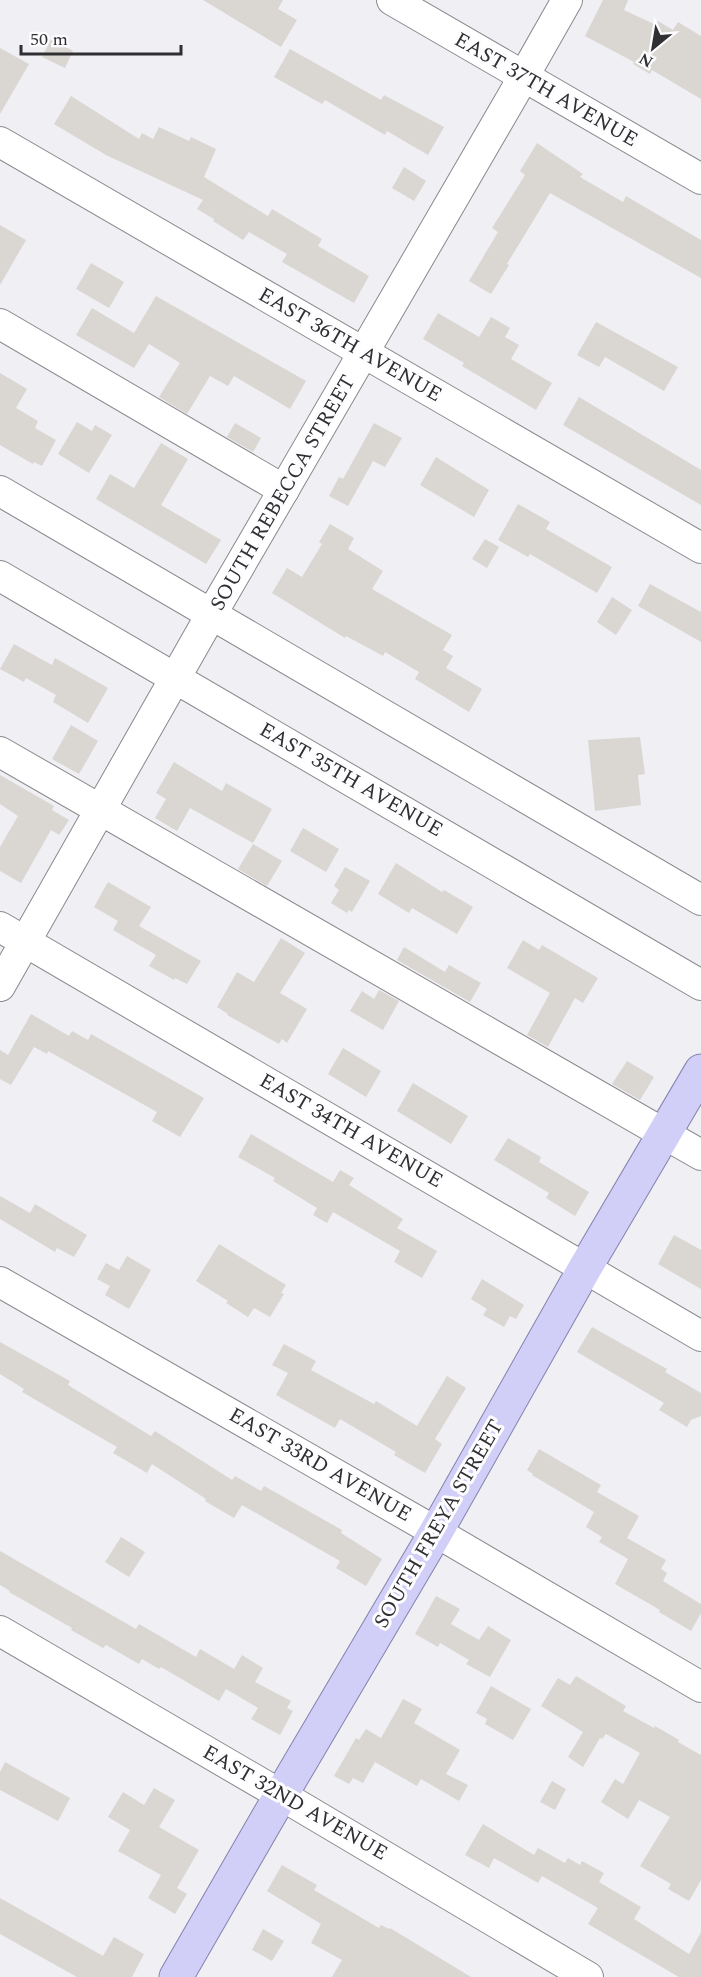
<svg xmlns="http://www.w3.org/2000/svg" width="701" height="1977" viewBox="0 0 701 1977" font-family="Spectral,serif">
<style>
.building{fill:#dad7d3}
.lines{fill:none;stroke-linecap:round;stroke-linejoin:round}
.minor-casing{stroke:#89898d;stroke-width:32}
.major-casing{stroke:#8482af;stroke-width:35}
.minor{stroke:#fff;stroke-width:30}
.major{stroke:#d1cef7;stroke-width:33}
.labels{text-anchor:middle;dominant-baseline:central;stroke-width:6;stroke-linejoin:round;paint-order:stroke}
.street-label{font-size:21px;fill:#303032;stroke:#fdfdff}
</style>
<rect width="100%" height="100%" fill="#efeff4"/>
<!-- building -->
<g class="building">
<path d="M203 0H283L278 9 297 20 281 47Z"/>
<path d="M603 0H628L624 10 656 25 658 21 673 30 678 22 701 36V99L652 70 650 74 633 64 634 62 585 36Z"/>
<path d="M51 39 73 51 65 68 42 57Z"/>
<path d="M0 48 29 64 0 114Z"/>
<path d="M290 49 381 100 384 95 444 127 428 155 387 131 385 135 325 100 322 104 274 77Z"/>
<path d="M71 96 139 139 142 133 153 139 159 127 189 141 191 137 216 149 204 177 268 216 272 209 322 239 318 246 369 276 354 303 282 262 287 254 249 232 243 240 213 221 214 219 197 209 203 200 106 155 54 124Z"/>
<path d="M537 143 583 174 580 177 623 202 626 196 701 240V278L550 193 507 264 509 265 491 294 469 281 498 232 492 228 525 175 520 171Z"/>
<path d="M404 167 426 181 414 201 392 188Z"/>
<path d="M0 225 26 240 0 285Z"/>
<path d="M91 263 124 282 109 308 76 289Z"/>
<path d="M156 296 306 381 290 409 234 376 228 386 210 376 187 414 159 397 180 363 149 344 134 368 76 335 92 308 134 333Z"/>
<path d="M438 313 479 337 491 317 510 328 505 337 519 345 511 359 552 383 536 410 462 366 464 363 423 339Z"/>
<path d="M596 322 678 367 664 391 605 357 599 367 577 355Z"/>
<path d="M0 373 27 389 16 408 38 421 35 428 56 440 42 466 34 462 33 464 0 445Z"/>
<path d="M579 397 701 470V505L563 425Z"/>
<path d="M77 422 92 431 95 425 112 435 89 473 58 454Z"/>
<path d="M235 423 261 438 253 452 227 437Z"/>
<path d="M374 423 402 438 385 467 373 461 348 506 329 496 339 477 343 479Z"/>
<path d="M161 443 188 459 161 505 221 540 206 564 96 499 110 474 134 488Z"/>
<path d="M436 457 489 490 474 517 420 485Z"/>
<path d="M518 504 550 522 546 529 612 567 597 593 530 554 528 557 498 540Z"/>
<path d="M330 524 354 538 348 549 383 571 372 589 452 635 443 650 453 656 446 668 482 689 469 712 415 679 419 672 385 652 383 656 346 636 345 638 272 593 287 568 302 577 322 544 319 542Z"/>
<path d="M485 539 499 547 487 568 472 559Z"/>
<path d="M650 584 701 612V642L638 606Z"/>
<path d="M612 597 632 610 616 635 597 622Z"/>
<path d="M14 644 52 665 55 658 108 688 88 723 53 702 56 695 26 678 24 682 0 669Z"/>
<path d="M71 725 98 741 79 774 52 759Z"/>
<path d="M640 737 645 774 638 775 641 805 595 811 588 740Z"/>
<path d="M174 762 222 791 226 783 272 809 253 843 190 808 177 831 155 818 166 799 156 793Z"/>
<path d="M0 775 54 806 52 810 69 820 59 835 51 830 21 883 0 871V847L18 816 0 804Z"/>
<path d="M303 828 339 849 326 872 290 851Z"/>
<path d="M253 844 282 861 267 886 238 869Z"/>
<path d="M396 863 442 892 444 890 473 907 457 934 412 908 409 913 378 894Z"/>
<path d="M345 867 370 881 352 912 349 910 347 913 331 903 339 890 334 886Z"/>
<path d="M108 882 151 907 139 926 201 961 187 984 175 978 174 980 149 966 156 955 113 930 118 921 94 907Z"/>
<path d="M281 938 305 953 280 993 307 1009 287 1043 282 1039 279 1044 227 1015 228 1014 217 1007 237 972 254 982Z"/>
<path d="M523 940 539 950 542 945 598 978 583 1003 575 998 548 1047 527 1035 550 993 507 968Z"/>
<path d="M404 947 445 972 449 965 481 983 470 1002 397 960Z"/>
<path d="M379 990 399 1001 383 1030 350 1011 362 991 374 999Z"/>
<path d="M31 1014 69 1036 72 1031 88 1040 91 1034 204 1098 180 1137 152 1121 157 1112 48 1051 47 1054 34 1047 11 1085 0 1079V1050L8 1055Z"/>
<path d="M343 1048 381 1071 366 1097 328 1074Z"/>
<path d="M627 1061 654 1077 640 1100 612 1084Z"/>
<path d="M413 1083 468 1116 451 1144 397 1111Z"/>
<path d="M251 1134 333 1182 340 1170 354 1178 349 1185 403 1219 397 1228 437 1251 422 1278 394 1262 400 1251 333 1212 327 1223 313 1215 317 1208 273 1181 275 1178 238 1157Z"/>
<path d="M508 1138 541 1157 539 1162 589 1192 575 1216 546 1198 549 1193 494 1160Z"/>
<path d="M0 1196 30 1213 35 1204 87 1235 74 1257 57 1248 55 1252 0 1219Z"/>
<path d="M674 1235 701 1250V1289L658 1264Z"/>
<path d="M219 1244 286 1285 281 1293 284 1294 270 1317 254 1308 248 1317 226 1303 228 1301 196 1281Z"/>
<path d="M127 1256 151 1270 129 1309 105 1295 110 1286 97 1279 106 1263 119 1270Z"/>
<path d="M482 1279 524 1305 516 1319 510 1316 504 1327 483 1315 487 1309 471 1299Z"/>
<path d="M592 1327 667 1369 665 1372 701 1393V1416L691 1420 687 1427 659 1410 664 1403 577 1352Z"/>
<path d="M0 1342 70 1381 68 1385 151 1436 155 1431 232 1480 235 1476 261 1491 264 1486 342 1530 341 1533 382 1559 366 1586 336 1568 340 1561 242 1505 234 1518 205 1501 206 1499 152 1464 147 1473 113 1453 117 1447 22 1392 24 1389 0 1374Z"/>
<path d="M284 1344 316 1361 311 1370 374 1404 376 1401 417 1426 447 1376 466 1388 435 1439 442 1444 425 1473 394 1455 396 1452 340 1419 335 1428 276 1395 288 1373 272 1365Z"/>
<path d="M539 1449 601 1485 597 1492 639 1516 627 1538 666 1560 661 1569 667 1573 663 1581 701 1604V1613L691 1631 659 1612 660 1610 615 1584 628 1559 599 1542 602 1537 586 1527 594 1512 532 1475 533 1474 527 1470Z"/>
<path d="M121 1537 145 1552 129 1577 105 1562Z"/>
<path d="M0 1551 136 1629 139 1624 196 1657 200 1649 234 1669 242 1655 263 1668 255 1682 291 1701 287 1708 293 1711 280 1735 251 1719 258 1708 226 1689 219 1701 161 1667 159 1669 142 1659 139 1664 106 1645 103 1648 71 1630 72 1628 9 1592 10 1591 0 1585Z"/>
<path d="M436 1596 460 1609 451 1624 479 1640 488 1626 511 1640 490 1677 466 1664 469 1660 440 1643 438 1647 415 1634Z"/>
<path d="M576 1676 626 1706 623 1711 654 1728 655 1726 679 1740 678 1742 701 1755V1880L689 1901 668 1889 671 1884 640 1866 670 1817 639 1800 628 1819 601 1802 615 1779 623 1784 640 1753 606 1734 602 1739 600 1738 583 1767 568 1757 583 1732 541 1706 558 1678 570 1685Z"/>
<path d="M491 1686 531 1709 513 1740 485 1724 487 1719 476 1713Z"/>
<path d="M403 1699 422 1709 414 1723 460 1750 446 1774 468 1785 459 1801 421 1779 417 1786 375 1762 363 1783 353 1778 349 1784 334 1776 356 1738 359 1740 366 1729 381 1738Z"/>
<path d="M5 1762 70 1798 58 1821 0 1790V1772Z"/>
<path d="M552 1781 566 1789 555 1810 540 1802Z"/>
<path d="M154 1788 175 1800 159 1827 199 1850 177 1888 187 1894 175 1914 148 1898 161 1875 118 1851 130 1830 108 1817 123 1792 144 1805Z"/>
<path d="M483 1824 534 1855 538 1848 565 1863 568 1858 580 1865 582 1861 604 1873 599 1882 641 1907 634 1919 689 1954 701 1932V1977H679L588 1924 598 1908 542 1876 538 1883 494 1858 489 1868 465 1855Z"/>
<path d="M282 1865 317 1885 314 1890 379 1928 381 1925 389 1929 390 1928 471 1977H332L342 1960 311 1943 321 1924 267 1891Z"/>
<path d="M0 1898 103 1956 114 1937 144 1954 132 1977H77L0 1934Z"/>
<path d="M263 1929 284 1941 272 1961 252 1950Z"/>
</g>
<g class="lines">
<!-- minor casing -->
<g class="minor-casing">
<g id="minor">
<path d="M392 0 701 179"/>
<path d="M0 142 701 548"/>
<path d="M0 324 284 490"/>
<path d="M0 491 701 900"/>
<path d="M0 576 701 985"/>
<path d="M0 752 701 1155"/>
<path d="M0 927 701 1336"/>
<path d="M0 986 211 615 512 97 567 0"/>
<path d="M0 1282 436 1532 701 1687"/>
<path d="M0 1631 281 1795 588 1977"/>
</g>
</g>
<!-- major casing -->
<g class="major-casing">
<path id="major" d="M176 1977 281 1795 436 1532 585 1268 701 1071"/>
</g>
<!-- minor -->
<use href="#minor" class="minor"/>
<!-- major -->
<use href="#major" class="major"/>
</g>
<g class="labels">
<!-- street labels -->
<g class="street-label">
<text transform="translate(546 90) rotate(30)">EAST 37TH AVENUE</text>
<text transform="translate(350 345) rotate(30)">EAST 36TH AVENUE</text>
<text transform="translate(283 493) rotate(-60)">SOUTH REBECCA STREET</text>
<text transform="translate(351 780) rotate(30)">EAST 35TH AVENUE</text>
<text transform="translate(351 1131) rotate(30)">EAST 34TH AVENUE</text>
<text transform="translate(320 1465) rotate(30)">EAST 33RD AVENUE</text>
<text transform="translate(439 1524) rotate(-60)">SOUTH FREYA STREET</text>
<text transform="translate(295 1803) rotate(30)">EAST 32ND AVENUE</text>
</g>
</g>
<!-- north arrow -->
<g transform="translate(653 48) rotate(210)" stroke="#fdfdff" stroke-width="4.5" paint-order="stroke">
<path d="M0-4.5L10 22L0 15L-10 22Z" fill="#303032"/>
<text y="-9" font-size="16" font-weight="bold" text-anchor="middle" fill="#303032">N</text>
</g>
<!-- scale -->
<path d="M21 45v9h160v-9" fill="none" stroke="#303032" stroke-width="3"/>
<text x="30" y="45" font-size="18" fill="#303032" stroke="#fdfdff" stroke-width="4.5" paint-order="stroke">50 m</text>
</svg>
